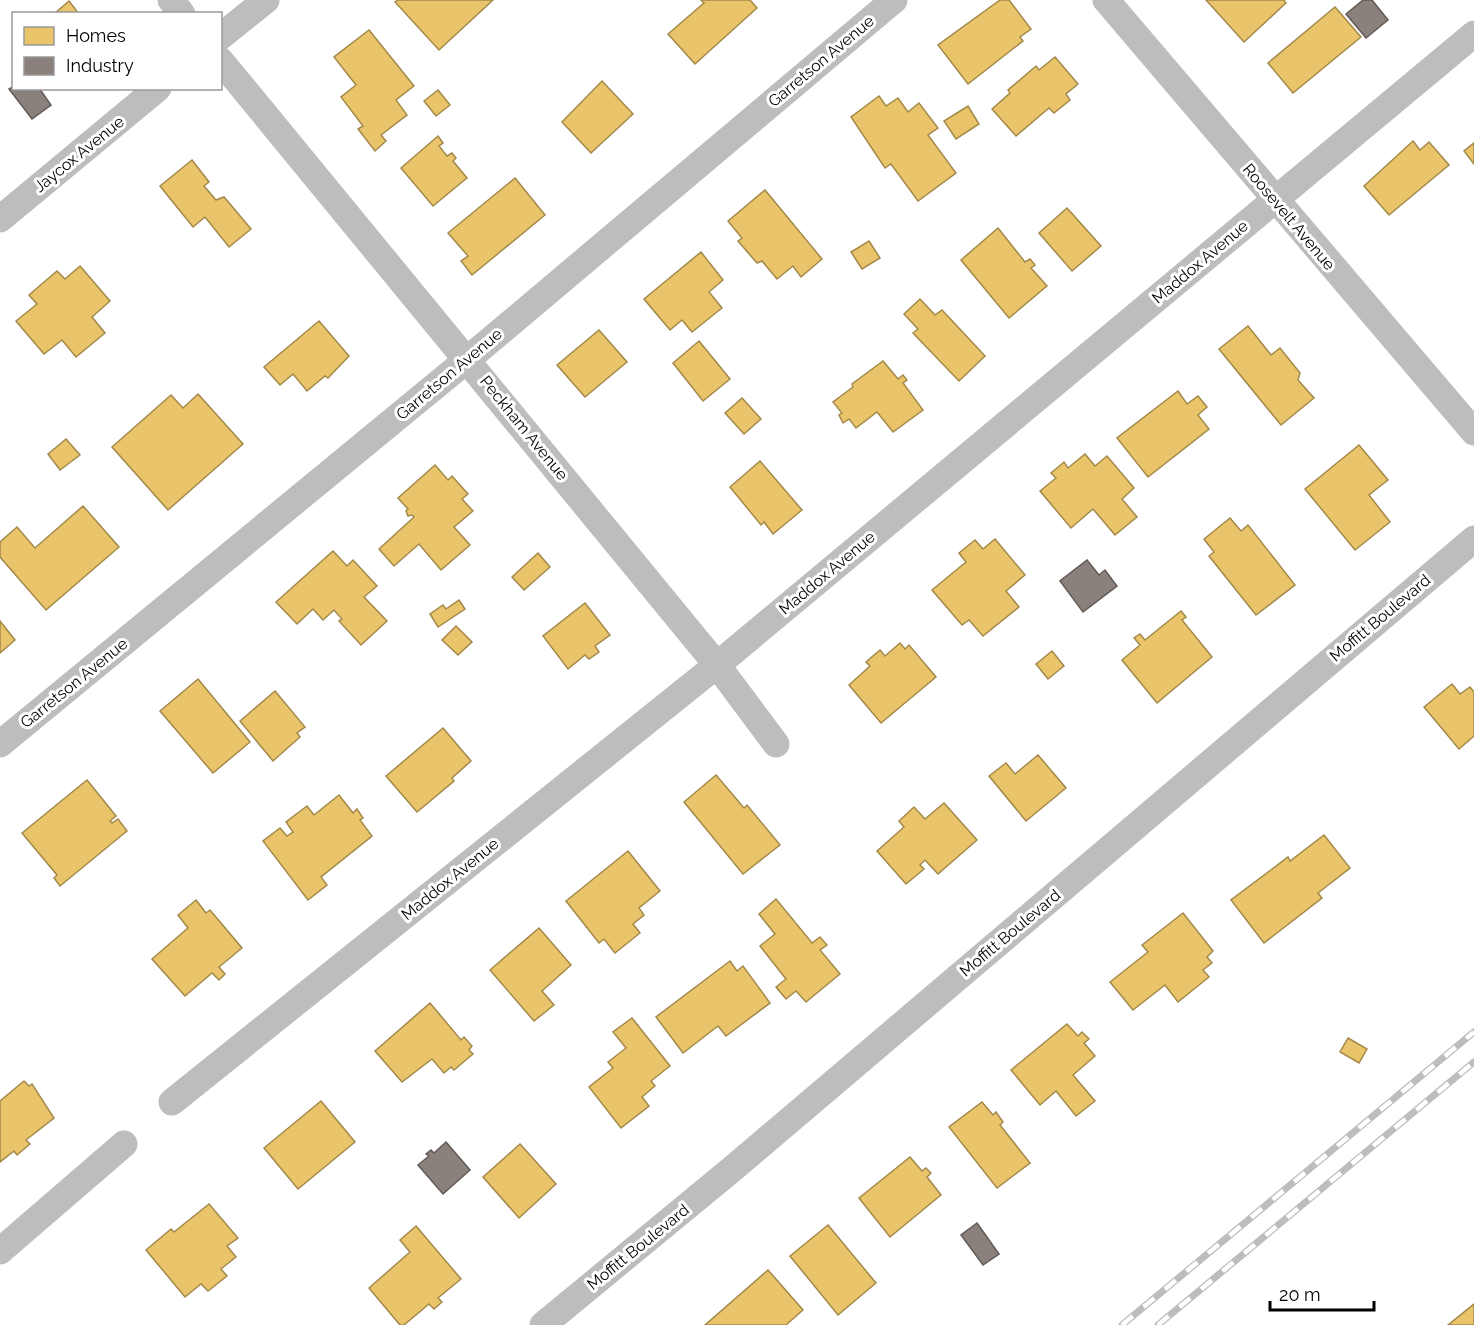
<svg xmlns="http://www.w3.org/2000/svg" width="1474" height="1325" viewBox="0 0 1474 1325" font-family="Raleway,sans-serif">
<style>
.homes{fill:#e9c46a;stroke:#a3894a;stroke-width:1.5}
.industry{fill:#8a817c;stroke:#615a57;stroke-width:1.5}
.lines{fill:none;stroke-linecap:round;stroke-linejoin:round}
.street{stroke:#bdbdbd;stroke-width:27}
.rail-casing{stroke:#bdbdbd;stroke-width:7}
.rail{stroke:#fff;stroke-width:4.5;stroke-dasharray:14;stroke-linecap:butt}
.labels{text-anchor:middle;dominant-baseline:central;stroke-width:6;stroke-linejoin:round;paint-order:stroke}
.street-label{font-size:16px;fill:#000;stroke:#fff}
</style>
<rect width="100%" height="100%" fill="#fff"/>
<!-- homes -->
<g class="homes">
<path d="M398 0H493L439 50 395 2Z"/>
<path d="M701 0H750L757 8 695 64 668 34 704 3Z"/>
<path d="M1000 0H1009L1031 29 1020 37 1023 41 968 84 938 45Z"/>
<path d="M1206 0H1284L1286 3 1244 42Z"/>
<path d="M69 1 79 14H54Z"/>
<path d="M1335 7 1361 37 1293 93 1268 63Z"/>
<path d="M369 30 414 86 396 100 407 115 381 135 386 141 375 151 358 129 363 126 341 97 356 85 334 57Z"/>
<path d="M1055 57 1078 84 1066 94 1070 100 1054 113 1049 108 1016 136 992 109 1010 93 1008 90 1036 66 1039 70Z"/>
<path d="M602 81 633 114 591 153 562 122Z"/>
<path d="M438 90 450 105 436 116 424 101Z"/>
<path d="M879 96 886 106 898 98 908 112 919 103 938 128 928 135 956 173 918 201 891 164 885 168 851 117Z"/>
<path d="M968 106 979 124 956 139 944 121Z"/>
<path d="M438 136 443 143 439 146 447 156 452 153 456 158 453 161 467 178 433 206 401 168Z"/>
<path d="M1413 141 1420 150 1429 142 1449 165 1389 215 1364 186Z"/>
<path d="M1474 143V164L1464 151Z"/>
<path d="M192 160 209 182 204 186 216 200 224 197 251 229 229 247 205 217 193 227 160 186Z"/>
<path d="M515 178 545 215 472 275 461 261 468 256 448 233Z"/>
<path d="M765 190 822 259 801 277 793 266 777 279 762 261 757 263 738 241 742 238 728 221Z"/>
<path d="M1067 208 1101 246 1072 271 1039 233Z"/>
<path d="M998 228 1025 262 1030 259 1035 265 1031 268 1047 286 1009 318 961 260Z"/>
<path d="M869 241 880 258 862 269 851 252Z"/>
<path d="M701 252 723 280 709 292 722 308 692 332 682 320 670 330 644 299Z"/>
<path d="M80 266 110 301 92 317 105 333 76 357 62 340 44 354 16 321 37 304 29 295 57 271 65 279Z"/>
<path d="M920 299 935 315 942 310 985 356 959 381 913 333 918 329 904 314Z"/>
<path d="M319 321 349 356 328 378 325 376 307 391 293 374 280 385 264 367Z"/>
<path d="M1248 326 1271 355 1280 348 1300 373 1298 380 1314 398 1281 425 1219 349Z"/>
<path d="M599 330 627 362 585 397 557 365Z"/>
<path d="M699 341 730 379 703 401 673 363Z"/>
<path d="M883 361 898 379 903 375 907 380 903 383 923 410 893 432 877 412 856 428 849 419 843 423 839 415 842 413 833 402 853 387 852 384Z"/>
<path d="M1178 391 1187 404 1198 396 1207 407 1198 415 1209 429 1148 477 1117 438Z"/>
<path d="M198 394 243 444 168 510 112 447 171 395 183 408Z"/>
<path d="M742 398 761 419 744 434 725 413Z"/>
<path d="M66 439 80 455 60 470 48 454Z"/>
<path d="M1359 445 1388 480 1369 495 1390 522 1355 550 1305 489Z"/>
<path d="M1085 454 1095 466 1107 456 1134 488 1122 499 1137 517 1115 535 1093 509 1071 528 1040 491 1056 478 1051 473 1064 462 1068 468Z"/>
<path d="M760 461 802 510 773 534 764 522 761 525 730 487Z"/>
<path d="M435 465 448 480 452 476 468 494 462 499 473 511 454 527 470 545 441 570 419 544 394 566 379 549 414 517 412 515 408 516 406 511 408 509 398 498Z"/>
<path d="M83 506 119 547 46 610 0 557V542L17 527 35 548Z"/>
<path d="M1230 518 1241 531 1248 525 1295 585 1256 615 1209 556 1214 552 1204 539Z"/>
<path d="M995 539 1025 575 1006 591 1019 607 983 636 969 620 962 625 932 590 966 562 959 553 975 540 983 549Z"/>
<path d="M333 551 347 566 353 560 377 586 364 597 387 621 361 645 339 621 342 619 334 610 323 620 313 609 297 624 276 602Z"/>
<path d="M538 553 550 567 524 590 512 577Z"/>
<path d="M459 600 465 609 438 627 430 614 443 605 446 609Z"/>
<path d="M585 603 610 635 595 646 599 652 589 659 585 655 568 669 543 636Z"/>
<path d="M1181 611 1186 617 1182 620 1212 657 1157 703 1122 660 1140 645 1134 638 1140 634 1145 640Z"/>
<path d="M0 621 15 640 0 653Z"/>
<path d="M456 626 472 642 458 655 442 640Z"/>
<path d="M900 643 905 649 909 645 936 677 881 723 849 685 870 666 866 662 880 650 885 656Z"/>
<path d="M1052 651 1064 666 1048 679 1036 664Z"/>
<path d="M198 679 250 742 213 773 160 711Z"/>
<path d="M1452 684 1460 694 1470 687 1474 692V736L1459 749 1424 707Z"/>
<path d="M275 691 305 727 297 733 300 737 273 761 240 721Z"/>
<path d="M443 728 471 761 452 778 454 781 417 812 386 776Z"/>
<path d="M1038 755 1066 788 1026 821 989 776 1006 763 1015 774Z"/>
<path d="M716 775 744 808 747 805 780 845 743 874 684 802Z"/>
<path d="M87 780 116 816 110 821 112 823 118 819 127 831 60 886 54 878 57 875 22 833Z"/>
<path d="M339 795 353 813 357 809 363 818 360 820 372 836 321 877 327 885 308 900 263 841 280 828 287 836 293 832 286 822 307 806 314 815Z"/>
<path d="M944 803 977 840 938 874 925 860 920 865 924 869 906 884 877 851 904 827 899 821 914 807 925 819Z"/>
<path d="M1324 835 1350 868 1318 893 1322 898 1264 943 1231 900 1288 857 1290 861Z"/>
<path d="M628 851 660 891 639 908 644 915 633 924 640 933 615 953 604 939 599 943 566 901Z"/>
<path d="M776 899 812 943 820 937 827 945 820 950 840 974 806 1002 796 991 786 999 776 987 786 979 760 946 775 934 759 914Z"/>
<path d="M196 900 206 913 210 910 242 948 219 967 225 974 219 980 212 973 185 996 152 959 188 928 178 915Z"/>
<path d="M1183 913 1213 951 1207 957 1212 963 1203 970 1209 977 1178 1002 1165 985 1133 1010 1110 982 1148 952 1142 945Z"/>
<path d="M539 928 571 965 542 991 554 1005 534 1021 490 970Z"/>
<path d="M730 961 737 971 743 966 770 1003 726 1036 718 1026 683 1053 656 1017Z"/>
<path d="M430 1003 461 1040 464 1037 472 1046 469 1050 473 1054 454 1070 451 1067 444 1073 432 1059 402 1082 375 1051Z"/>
<path d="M632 1018 670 1066 651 1081 655 1086 642 1097 649 1106 621 1128 589 1087 613 1068 608 1062 626 1048 613 1032Z"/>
<path d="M1067 1024 1078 1036 1082 1032 1089 1039 1084 1043 1095 1056 1073 1075 1095 1101 1076 1116 1056 1091 1040 1105 1011 1070Z"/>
<path d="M1348 1038 1367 1049 1359 1063 1340 1052Z"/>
<path d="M24 1081 29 1086 32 1084 54 1118 26 1140 30 1144 17 1155 14 1151 0 1162V1101Z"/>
<path d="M321 1101 355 1142 298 1189 264 1148Z"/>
<path d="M982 1102 993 1115 996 1112 1003 1122 1000 1125 1030 1163 997 1188 949 1127Z"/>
<path d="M520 1144 556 1184 519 1218 483 1177Z"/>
<path d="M910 1157 922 1171 926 1168 931 1173 927 1177 941 1195 890 1237 859 1198Z"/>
<path d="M209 1204 238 1238 227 1246 236 1257 221 1269 227 1276 208 1291 201 1284 185 1297 146 1250 171 1229 174 1232Z"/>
<path d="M828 1225 876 1283 838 1315 790 1256Z"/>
<path d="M416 1226 461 1279 438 1298 442 1302 434 1309 429 1304 404 1325H400L369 1288 410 1252 400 1240Z"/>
<path d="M768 1270 803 1310 786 1325H705Z"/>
<path d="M1474 1304V1325H1448Z"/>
</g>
<!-- industry -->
<g class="industry">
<path d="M1363 0H1372L1388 20 1366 38 1346 14Z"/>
<path d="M14 86V88H39L51 105 32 119 9 89Z"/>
<path d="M1087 560 1099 575 1105 570 1117 586 1083 612 1060 581Z"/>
<path d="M446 1142 470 1170 443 1194 418 1165 429 1156 426 1154 431 1150 434 1153Z"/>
<path d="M977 1223 999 1254 983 1265 961 1235Z"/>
</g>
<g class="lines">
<!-- street -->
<g class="street">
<path d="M171 0 182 14"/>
<path d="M1106 0 1474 432"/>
<path d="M220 37 266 0"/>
<path d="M220 60 717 665 776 744"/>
<path d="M0 219 158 88"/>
<path d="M0 744 468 359 894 0"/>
<path d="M172 1102 717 665 1474 34"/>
<path d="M0 1251 124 1144"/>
<path d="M543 1325 731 1170 1474 539"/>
</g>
<!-- rail casing -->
<g class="rail-casing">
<g id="rail">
<path d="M1122 1325 1474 1032"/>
<path d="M1158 1325 1474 1062"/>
</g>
</g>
<!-- rail -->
<use href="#rail" class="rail"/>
</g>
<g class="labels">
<!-- street labels -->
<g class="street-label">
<text transform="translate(821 61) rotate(-40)">Garretson Avenue</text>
<text transform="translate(79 154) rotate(-39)">Jaycox Avenue</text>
<text transform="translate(1289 217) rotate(50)">Roosevelt Avenue</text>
<text transform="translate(1200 262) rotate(-40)">Maddox Avenue</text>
<text transform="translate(449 374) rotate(-40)">Garretson Avenue</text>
<text transform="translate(524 428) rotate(51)">Peckham Avenue</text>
<text transform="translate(827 573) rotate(-40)">Maddox Avenue</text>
<text transform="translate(1380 618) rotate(-40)">Moffitt Boulevard</text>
<text transform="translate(74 683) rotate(-39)">Garretson Avenue</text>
<text transform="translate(450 879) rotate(-39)">Maddox Avenue</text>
<text transform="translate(1010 933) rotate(-40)">Moffitt Boulevard</text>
<text transform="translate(638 1247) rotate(-39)">Moffitt Boulevard</text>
</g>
</g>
<!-- legend -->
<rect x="12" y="12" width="210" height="78" fill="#ffffff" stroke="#999999" stroke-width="1.5"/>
<rect x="24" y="27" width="30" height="18" fill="#e9c46a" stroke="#999999" stroke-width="1.5"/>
<text x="66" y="42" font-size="18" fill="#000000">Homes</text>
<rect x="24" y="57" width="30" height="18" fill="#8a817c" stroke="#999999" stroke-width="1.5"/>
<text x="66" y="72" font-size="18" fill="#000000">Industry</text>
<!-- scale -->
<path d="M1270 1301v9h104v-9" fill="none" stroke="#000000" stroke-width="3"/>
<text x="1279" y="1301" font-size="18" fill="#000000" stroke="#ffffff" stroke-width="4.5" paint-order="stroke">20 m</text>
</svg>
